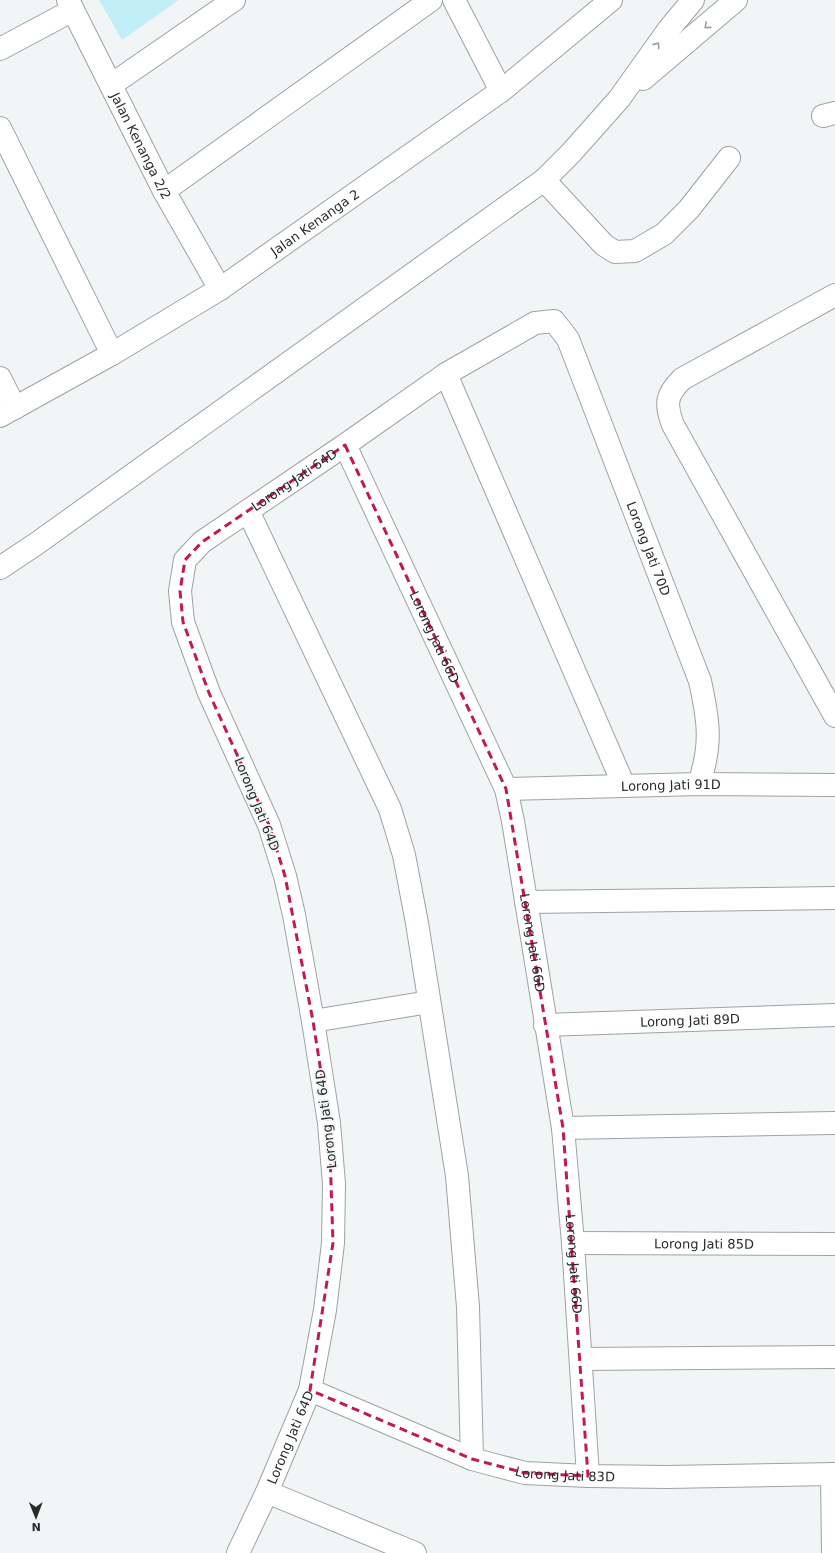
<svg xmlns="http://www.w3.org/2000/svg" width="835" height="1553" viewBox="0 0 835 1553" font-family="'DejaVu Sans',sans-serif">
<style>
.green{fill:#c2eff7}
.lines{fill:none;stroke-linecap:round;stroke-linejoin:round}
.minor-casing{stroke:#9ea2a2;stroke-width:24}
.major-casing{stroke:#9ea2a2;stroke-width:24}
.minor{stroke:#fff;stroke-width:22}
.major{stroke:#fff;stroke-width:22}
.oneway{stroke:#9f9f9f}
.marked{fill:none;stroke:#c2185b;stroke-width:3;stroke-dasharray:8 5;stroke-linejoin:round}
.labels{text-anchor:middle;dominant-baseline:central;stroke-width:3.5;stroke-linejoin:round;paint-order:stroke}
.street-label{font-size:13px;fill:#292a2a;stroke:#f1f5f6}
</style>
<rect width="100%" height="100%" fill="#f1f5f6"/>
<!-- green -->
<path class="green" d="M99 0H179L122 40Z"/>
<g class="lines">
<!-- minor casing -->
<g class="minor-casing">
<g id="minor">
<path id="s1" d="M68 0 164 191 220 289"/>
<path d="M454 0 501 91"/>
<path d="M0 49 73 10"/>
<path d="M111 85 234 0"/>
<path d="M823 116 835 113"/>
<path d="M0 128 112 354"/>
<path d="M544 180 604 245 615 252 635 251 664 234 689 209 729 158"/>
<path d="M164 191 431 0"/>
<path d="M835 295 682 379C666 395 665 404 673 425L835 716"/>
<path d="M446 374 624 786"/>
<path d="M0 378 15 408"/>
<path id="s2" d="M0 416 112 354 220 289 501 91 611 0"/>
<path id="s3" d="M345 445 506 789 513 821 563 1128 573 1243 588 1476"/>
<path d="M248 511 390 809 404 855 417 923 457 1176 468 1307 472 1459"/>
<path id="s4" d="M506 789 699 784 835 785"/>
<path d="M526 902 835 898"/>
<path d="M313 1021 429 1002"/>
<path id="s5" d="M545 1025 835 1015"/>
<path d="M563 1128 835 1123"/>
<path id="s6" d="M573 1243 835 1244"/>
<path d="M581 1359 835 1357"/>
<path id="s7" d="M310 1390 472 1459 525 1473 588 1476 667 1477 835 1474"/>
<path d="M832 1474 833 1553"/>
<path d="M267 1492 415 1553"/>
<path id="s8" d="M238 1553 267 1492 310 1390 325 1310 333 1243 334 1184 329 1123 313 1021 294 915 285 876 269 825 209 693 183 622 180 591 185 560 202 542 345 445 446 374 535 323 554 321 568 339 700 681C709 722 712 744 699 784"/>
</g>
</g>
<!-- major casing -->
<g class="major-casing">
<g id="major">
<path d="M643 79 736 0"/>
<path d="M0 568 36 544 544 180 571 153 619 99 669 29 693 0"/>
</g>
</g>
<!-- minor -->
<use href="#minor" class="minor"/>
<!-- major -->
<use href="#major" class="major"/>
</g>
<!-- one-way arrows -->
<defs><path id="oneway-chevron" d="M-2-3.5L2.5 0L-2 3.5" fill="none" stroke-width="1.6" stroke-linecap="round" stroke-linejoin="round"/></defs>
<g class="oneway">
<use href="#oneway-chevron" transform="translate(707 26) rotate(140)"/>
<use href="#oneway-chevron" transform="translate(657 45) rotate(-55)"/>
</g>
<!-- marked area -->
<path class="marked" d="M345 445 506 789 563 1128 588 1476 525 1473 472 1459 310 1390 333 1243 329 1123 313 1021 285 876 269 825 209 693 183 622 180 591 185 560 202 542Z"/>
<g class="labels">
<!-- street labels -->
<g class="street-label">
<text stroke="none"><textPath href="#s1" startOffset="163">Jalan Kenanga 2/2</textPath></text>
<text stroke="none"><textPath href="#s2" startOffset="370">Jalan Kenanga 2</textPath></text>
<text stroke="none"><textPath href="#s8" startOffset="1171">Lorong Jati 64D</textPath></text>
<text stroke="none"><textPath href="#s8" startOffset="1725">Lorong Jati 70D</textPath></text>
<text stroke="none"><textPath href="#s3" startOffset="212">Lorong Jati 66D</textPath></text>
<text stroke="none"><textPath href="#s4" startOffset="165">Lorong Jati 91D</textPath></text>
<text transform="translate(257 804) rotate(68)">Lorong Jati 64D</text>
<text stroke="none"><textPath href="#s3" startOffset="536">Lorong Jati 66D</textPath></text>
<text stroke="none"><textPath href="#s5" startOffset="145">Lorong Jati 89D</textPath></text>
<text transform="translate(326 1119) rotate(-97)">Lorong Jati 64D</text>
<text stroke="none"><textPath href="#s6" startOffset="131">Lorong Jati 85D</textPath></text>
<text stroke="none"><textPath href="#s3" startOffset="860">Lorong Jati 66D</textPath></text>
<text stroke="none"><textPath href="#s8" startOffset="127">Lorong Jati 64D</textPath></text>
<text stroke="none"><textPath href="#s7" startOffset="271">Lorong Jati 83D</textPath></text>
</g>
</g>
<!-- north arrow -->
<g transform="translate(36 1517) rotate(179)" stroke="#f1f5f6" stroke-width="3" paint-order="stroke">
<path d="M0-3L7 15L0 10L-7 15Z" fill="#292a2a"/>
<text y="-6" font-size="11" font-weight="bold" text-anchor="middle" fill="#292a2a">N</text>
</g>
</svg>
